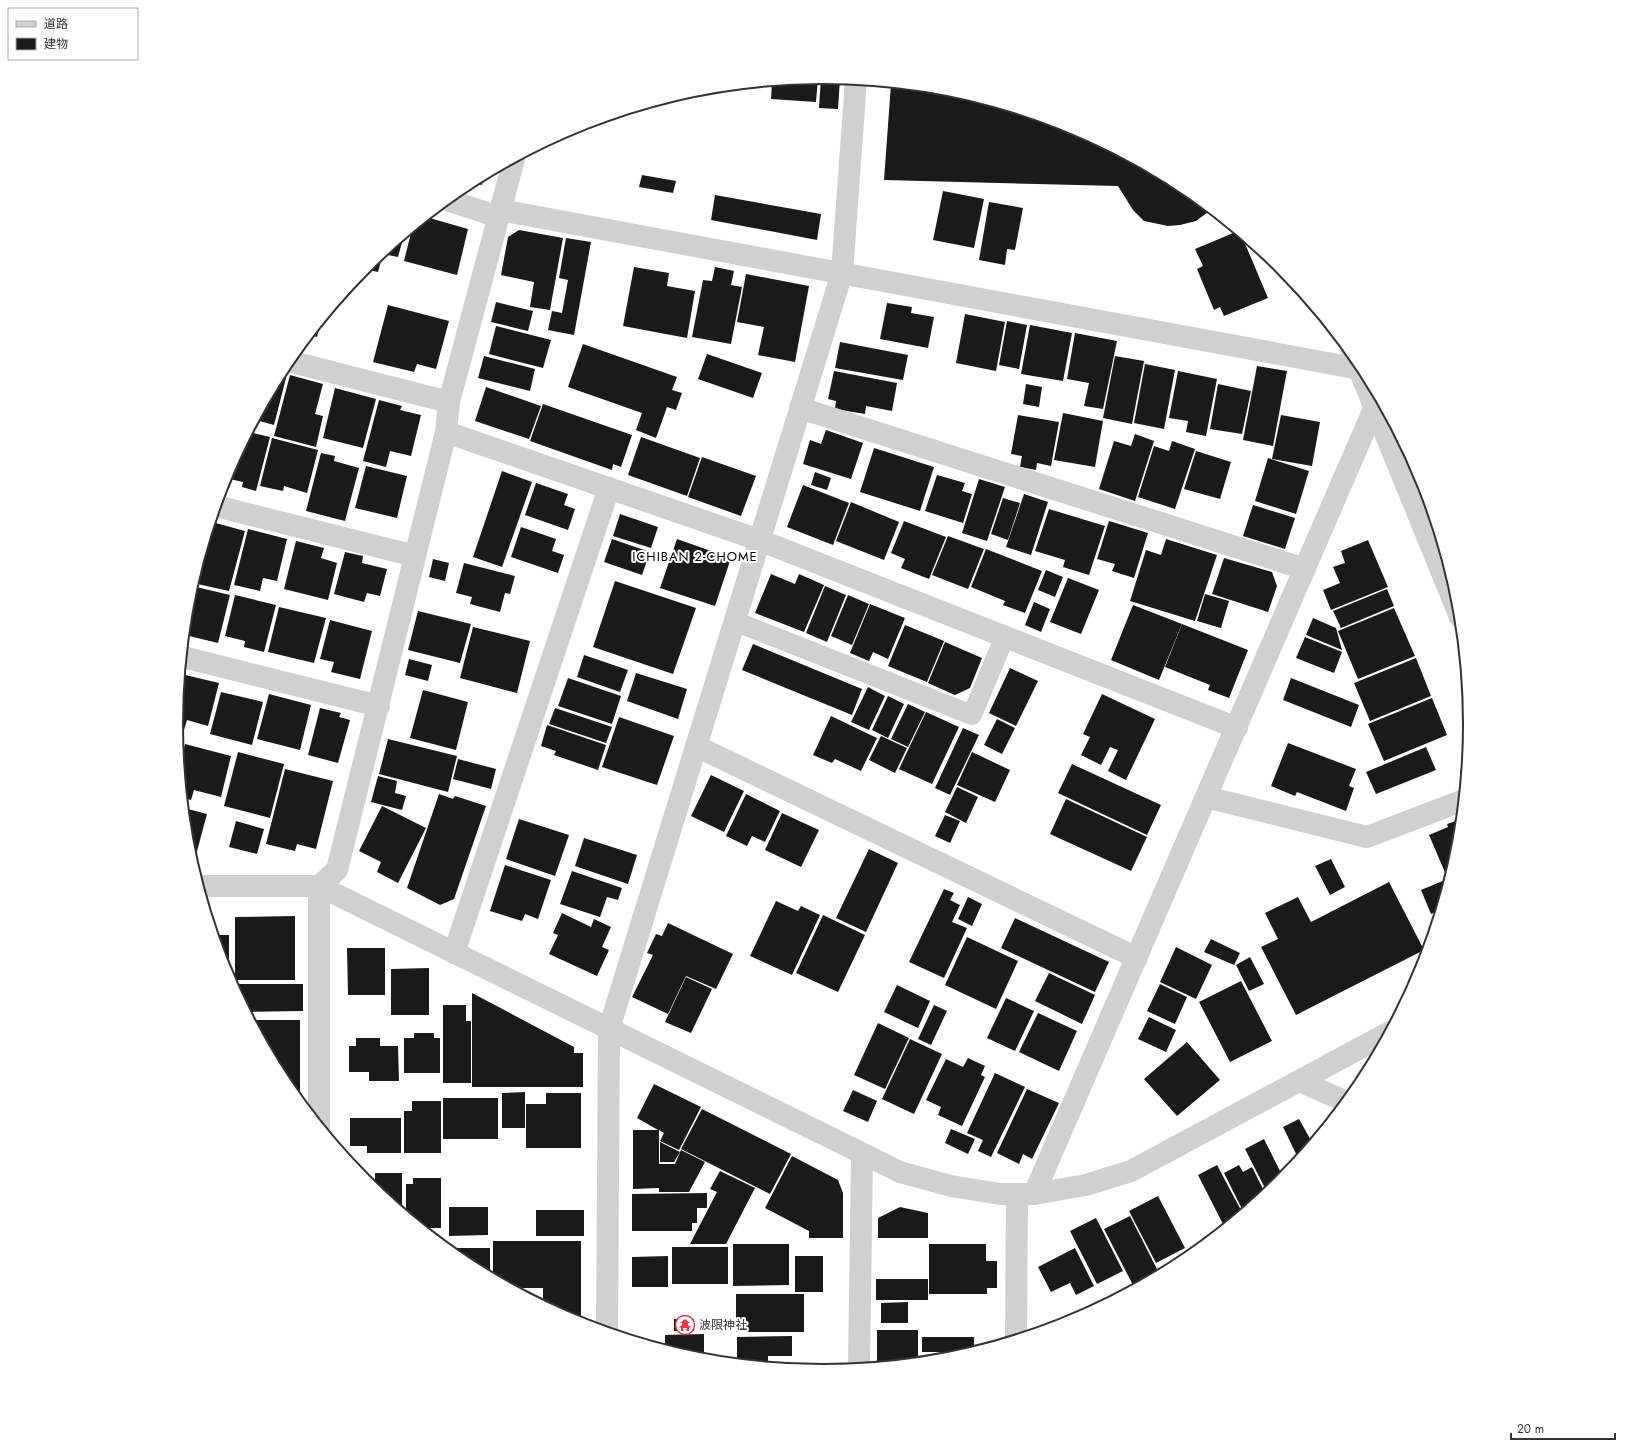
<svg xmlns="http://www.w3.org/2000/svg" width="1647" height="1449" viewBox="0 0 1647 1449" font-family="Jost,'Noto Sans JP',sans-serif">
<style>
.building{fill:#1a1a1a}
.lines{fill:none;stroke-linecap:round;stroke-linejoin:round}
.service{stroke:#d0d0d0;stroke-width:20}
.minor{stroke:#d0d0d0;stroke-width:22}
.tertiary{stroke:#d0d0d0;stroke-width:22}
.labels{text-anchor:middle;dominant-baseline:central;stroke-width:4;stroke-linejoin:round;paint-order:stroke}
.poi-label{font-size:12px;fill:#333;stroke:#fff;text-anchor:start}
.neighbourhood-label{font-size:13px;letter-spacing:1px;fill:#000;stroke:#fff}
.rim{fill:none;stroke:#333;stroke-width:2}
</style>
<rect width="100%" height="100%" fill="#fff"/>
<!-- building -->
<g class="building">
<path d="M821 77 840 79 838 109 819 108Z"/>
<path d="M818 78 816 102 771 99 772 82Z"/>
<path d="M891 84 950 89 1071 126 1183 186 1212 209 1196 221 1180 225 1168 226 1144 221 1133 210 1118 186 884 180Z"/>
<path d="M714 88 712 95 695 90 697 89Z"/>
<path d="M484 175 482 185 471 182 478 178Z"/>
<path d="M642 175 676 181 673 193 639 187Z"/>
<path d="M943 191 984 199 974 248 933 240Z"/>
<path d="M715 195 821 214 817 240 711 220Z"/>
<path d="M989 202 1023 208 1015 250 1007 249 1005 265 979 260Z"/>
<path d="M426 217 468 229 457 275 404 261 412 229Z"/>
<path d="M519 230 563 238 550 310 530 307 534 282 501 275 508 237Z"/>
<path d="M1238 231 1241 234 1268 298 1224 316 1220 307 1214 310 1197 269 1203 266 1195 249Z"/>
<path d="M404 235 398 257 383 254 378 272 364 269Z"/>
<path d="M566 238 591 242 574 335 548 330 552 311 562 313 568 280 559 278Z"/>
<path d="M634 267 669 273 667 286 695 291 687 338 623 326Z"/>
<path d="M715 267 734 271 731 285 742 287 731 344 692 337 703 280 712 281Z"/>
<path d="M746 274 809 286 795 362 758 355 764 327 737 322Z"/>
<path d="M496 302 533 311 528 331 491 322Z"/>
<path d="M887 303 912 307 911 313 934 317 928 348 880 339Z"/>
<path d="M388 305 449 321 436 369 417 364 414 372 373 362Z"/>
<path d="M965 314 1005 322 996 371 956 363Z"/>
<path d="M321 321 317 337 310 335V334Z"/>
<path d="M1007 321 1027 325 1019 369 999 365Z"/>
<path d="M1030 325 1072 333 1063 381 1021 374Z"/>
<path d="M496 326 551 340 543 368 489 354Z"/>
<path d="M1075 333 1117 341 1103 409 1084 406 1089 383 1067 379Z"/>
<path d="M840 342 908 355 903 380 835 368Z"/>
<path d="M583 344 677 377 672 390 682 393 676 410 667 407 656 438 636 430 642 413 568 387Z"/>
<path d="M707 354 762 373 753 398 698 379Z"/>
<path d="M484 356 535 369 530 391 478 378Z"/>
<path d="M1115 356 1144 361 1132 424 1103 418Z"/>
<path d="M1145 364 1175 370 1164 429 1134 423Z"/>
<path d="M1257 366 1287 371 1273 446 1243 440Z"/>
<path d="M834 371 897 383 892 411 866 406 865 414 835 409 836 401 828 399Z"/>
<path d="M1178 371 1217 379 1206 436 1186 432 1188 421 1169 418Z"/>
<path d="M290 375 323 384 315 414 323 416 316 447 274 436Z"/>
<path d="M279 376 286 378 274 425 256 420Z"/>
<path d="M1026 384 1042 387 1039 407 1023 404Z"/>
<path d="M1218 384 1251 391 1242 434 1210 429Z"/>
<path d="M486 387 541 406 529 439 475 421Z"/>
<path d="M335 388 376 399 363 448 323 438Z"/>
<path d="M379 400 402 406 400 410 421 415 411 456 390 451 386 467 363 461Z"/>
<path d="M543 404 632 435 621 467 613 464 612 470 530 441Z"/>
<path d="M1063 413 1103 421 1095 467 1054 460Z"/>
<path d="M1018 415 1059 422 1051 466 1037 463 1036 470 1020 467 1022 456 1011 454Z"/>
<path d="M1281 415 1320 422 1312 466 1272 459Z"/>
<path d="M826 430 863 443 851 479 803 464 810 440 821 444Z"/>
<path d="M249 432 270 437 256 491 242 487 243 482 225 478Z"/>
<path d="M1135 434 1154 441 1135 501 1099 489 1114 441 1131 446Z"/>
<path d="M641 437 700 458 687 496 628 475Z"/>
<path d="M272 438 318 450 307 493 284 486 283 491 260 486Z"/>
<path d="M1172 441 1195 449 1175 509 1138 497 1154 446 1169 451Z"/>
<path d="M874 448 934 467 920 511 860 492Z"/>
<path d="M1196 451 1231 462 1220 499 1184 489Z"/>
<path d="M321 453 335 456 334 461 359 468 345 521 306 511Z"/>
<path d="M702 457 756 476 741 516 688 497Z"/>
<path d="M1268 458 1309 471 1296 514 1255 501Z"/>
<path d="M366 466 407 476 397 518 355 508Z"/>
<path d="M502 471 532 482 502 567 473 557Z"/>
<path d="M815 472 831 478 827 490 811 485Z"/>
<path d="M937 475 965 483 962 491 972 494 963 523 925 511Z"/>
<path d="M979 479 1005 487 987 541 962 533Z"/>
<path d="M536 483 568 494 564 505 575 509 568 530 525 515Z"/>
<path d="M803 485 849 503 833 545 787 527Z"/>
<path d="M1024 494 1048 502 1031 555 1006 547Z"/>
<path d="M1003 498 1020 503 1008 540 991 534Z"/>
<path d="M851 502 899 522 884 560 836 541Z"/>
<path d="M1253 505 1295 518 1285 549 1243 536Z"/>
<path d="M1049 509 1105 526 1089 575 1063 567 1065 560 1035 551Z"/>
<path d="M620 514 658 527 651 548 613 536Z"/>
<path d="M904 521 946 537 929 579 901 568 905 559 891 553Z"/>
<path d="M1109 521 1148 533 1134 578 1112 571 1115 564 1097 559Z"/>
<path d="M212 522 245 531 229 591 193 583Z"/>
<path d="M521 527 556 539 552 551 564 555 558 573 511 557Z"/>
<path d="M248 529 287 539 277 581 263 578 260 591 234 585Z"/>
<path d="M948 536 984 549 968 589 932 575Z"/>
<path d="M612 539 650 552 642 575 604 562Z"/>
<path d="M677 539 731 558 715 606 660 588Z"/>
<path d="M1166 539 1217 555 1195 621 1130 601 1146 550 1161 555Z"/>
<path d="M1368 540 1388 587 1331 610 1323 590 1340 583 1333 567 1345 563 1341 551Z"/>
<path d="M296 541 324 548 321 558 337 563 328 600 284 589Z"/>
<path d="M986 549 1042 571 1025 613 1003 605 1005 601 971 587Z"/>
<path d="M345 552 363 556 362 563 387 569 380 596 367 593 364 602 334 594Z"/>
<path d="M1224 558 1272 572 1277 586 1268 612 1212 594Z"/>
<path d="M433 559 449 563 445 581 429 577Z"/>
<path d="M464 563 515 576 510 594 505 593 500 612 470 604 472 597 456 593Z"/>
<path d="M1046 570 1063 577 1055 597 1038 590Z"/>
<path d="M771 574 795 584 799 574 824 585 804 632 755 613Z"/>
<path d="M1068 578 1099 590 1081 634 1050 622Z"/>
<path d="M615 581 696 608 673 674 593 647Z"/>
<path d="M192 586 230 595 218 643 185 635 188 598Z"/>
<path d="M825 586 846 595 827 642 806 633Z"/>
<path d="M1387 589 1394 606 1341 628 1333 611Z"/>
<path d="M1205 594 1229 601 1221 628 1197 621Z"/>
<path d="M235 595 276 605 264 652 244 647 245 641 225 636Z"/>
<path d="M848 595 869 604 852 645 831 636Z"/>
<path d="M1034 602 1050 609 1041 632 1025 625Z"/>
<path d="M870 604 905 618 888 659 873 652 869 661 850 653Z"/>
<path d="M1133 605 1182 624 1159 680 1111 660Z"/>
<path d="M279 607 326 618 314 663 268 652Z"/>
<path d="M1394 608 1415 656 1358 679 1338 631Z"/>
<path d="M418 611 471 624 460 663 408 650Z"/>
<path d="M1313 618 1336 628 1342 650 1306 635Z"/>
<path d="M330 620 372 631 360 679 331 672 334 662 320 659Z"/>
<path d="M1182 624 1248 650 1229 698 1208 690 1210 685 1165 667Z"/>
<path d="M905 625 944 641 927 682 888 666Z"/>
<path d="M473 627 530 641 517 693 460 678Z"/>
<path d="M1305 637 1342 652 1334 673 1296 658Z"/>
<path d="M945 642 982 658 970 688 955 695 928 683Z"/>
<path d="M753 644 862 689 852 715 742 670Z"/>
<path d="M584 655 628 670 620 692 577 677Z"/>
<path d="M1416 658 1431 696 1370 721 1354 683Z"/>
<path d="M409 659 432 665 428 681 405 675Z"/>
<path d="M1010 668 1038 681 1016 726 989 713Z"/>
<path d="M636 673 687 689 678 719 627 701Z"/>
<path d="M181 674 219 683 208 726 187 720 184 730 176 728Z"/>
<path d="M568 678 621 696 612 724 558 706Z"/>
<path d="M1291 678 1359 705 1351 727 1283 700Z"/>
<path d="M868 687 885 696 869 730 851 722Z"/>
<path d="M423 690 468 702 456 750 410 738Z"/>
<path d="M221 692 263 702 252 745 210 734Z"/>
<path d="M269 694 311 705 300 750 257 739Z"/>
<path d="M1102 694 1155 719 1126 780 1108 771 1118 750 1110 747 1101 765 1081 755 1090 737 1083 734Z"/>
<path d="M888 696 904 704 888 738 872 730Z"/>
<path d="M1432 698 1447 735 1384 761 1368 724Z"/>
<path d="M908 704 925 712 908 747 891 739Z"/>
<path d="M320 708 341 713 339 717 350 720 338 763 308 755Z"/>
<path d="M555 708 612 727 606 743 549 724Z"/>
<path d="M926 712 959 727 932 784 899 769Z"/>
<path d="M831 716 877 738 861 771 835 759 832 763 813 755Z"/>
<path d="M619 717 674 736 657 785 602 767Z"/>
<path d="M997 719 1015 728 1002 754 984 745Z"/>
<path d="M547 725 606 745 598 770 554 755 556 751 541 746Z"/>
<path d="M963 728 979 735 950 795 935 788Z"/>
<path d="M881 736 907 748 895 773 869 760Z"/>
<path d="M177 739 184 740 179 757Z"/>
<path d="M388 739 457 756 448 792 379 774Z"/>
<path d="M1288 743 1356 769 1349 786 1354 788 1346 811 1297 792 1295 796 1271 786Z"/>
<path d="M185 744 231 756 221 797 194 790 191 800 183 798 180 765Z"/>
<path d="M1426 747 1436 770 1376 794 1366 772Z"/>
<path d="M238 752 284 764 270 818 224 806Z"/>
<path d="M972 752 1010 770 995 802 957 785Z"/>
<path d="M458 759 496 769 491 789 453 779Z"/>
<path d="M1072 764 1161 805 1147 835 1058 793Z"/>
<path d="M285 769 333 781 316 849 297 844 295 851 266 844Z"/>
<path d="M711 775 744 791 724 832 691 816Z"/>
<path d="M378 776 397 781 395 793 406 796 402 810 371 802Z"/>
<path d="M957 787 978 797 966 823 945 812Z"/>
<path d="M439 794 453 799 455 796 486 806 454 899 440 905 407 888Z"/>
<path d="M746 794 780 811 765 842 752 836 747 846 726 836Z"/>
<path d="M1066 799 1147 837 1131 871 1050 834Z"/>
<path d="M382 806 426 828 398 883 377 872 381 862 359 851Z"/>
<path d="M184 808 207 814 196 855 189 854 188 851Z"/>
<path d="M782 813 819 830 801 867 765 850Z"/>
<path d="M945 815 960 821 950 843 935 836Z"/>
<path d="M519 819 569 835 555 876 506 859Z"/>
<path d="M1462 819 1459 851 1451 875 1447 877 1429 835 1448 827 1447 824Z"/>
<path d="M236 821 264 829 257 854 229 847Z"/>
<path d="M584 838 637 855 628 884 575 866Z"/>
<path d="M869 849 898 863 866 932 836 918Z"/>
<path d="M1331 859 1345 887 1330 895 1315 866Z"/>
<path d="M505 865 551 880 538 919 525 914 522 921 490 911Z"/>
<path d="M572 871 622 888 618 900 607 897 600 917 560 904Z"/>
<path d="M1450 878 1441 910 1431 914 1421 890Z"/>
<path d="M1389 882 1424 950 1296 1015 1261 947 1278 939 1265 913 1298 897 1311 922Z"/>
<path d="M944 889 954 893 950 900 960 905 952 922 967 928 944 978 909 962Z"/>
<path d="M968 897 982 904 972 926 958 919Z"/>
<path d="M776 901 798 911 801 906 820 915 792 975 750 956Z"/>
<path d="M562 913 591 927 594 919 611 927 602 947 609 950 597 976 549 954 558 935 553 933Z"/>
<path d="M823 915 865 935 838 992 796 973Z"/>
<path d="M295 916V980H235V917Z"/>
<path d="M1015 918 1109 962 1095 992 1001 948Z"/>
<path d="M668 923 733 954 716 989 686 976 668 1014 632 997 653 955 647 953 656 934 662 936Z"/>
<path d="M214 935H229V980L225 972Z"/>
<path d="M967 937 1018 961 996 1009 945 985Z"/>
<path d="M1211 939 1240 953 1234 965 1204 952Z"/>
<path d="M1176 947 1212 965 1196 999 1160 982Z"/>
<path d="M347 948H385V995H348Z"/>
<path d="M1250 957 1264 984 1249 991 1236 965Z"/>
<path d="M429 968V1015H391V969Z"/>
<path d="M1049 973 1095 995 1082 1024 1035 1001Z"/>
<path d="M686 977 712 989 691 1033 665 1022Z"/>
<path d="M1241 981 1272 1041 1230 1062 1199 1002Z"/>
<path d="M231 984H303V1011L246 1012Z"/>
<path d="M1160 984 1187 997 1175 1024 1147 1011Z"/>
<path d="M897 985 930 1001 918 1028 884 1012Z"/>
<path d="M472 993 574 1047V1053H583V1087H472Z"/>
<path d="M1006 998 1034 1011 1015 1051 987 1038Z"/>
<path d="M443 1005H466V1021H471V1083H443Z"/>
<path d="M934 1005 947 1011 931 1045 918 1039Z"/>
<path d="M1038 1013 1077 1031 1059 1071 1019 1052Z"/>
<path d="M1149 1017 1176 1030 1166 1052 1138 1039Z"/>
<path d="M251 1020H300V1103L285 1084Z"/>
<path d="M878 1023 909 1038 885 1089 854 1075Z"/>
<path d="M414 1033H434V1038H440V1073H404V1038H414Z"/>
<path d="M356 1038H380V1046H398L399 1081H369V1072H349V1046H356Z"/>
<path d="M910 1039 942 1054 914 1114 882 1099Z"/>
<path d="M1187 1042 1220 1080 1177 1116 1144 1079Z"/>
<path d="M968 1058 985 1066 981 1075 985 1077 962 1126 938 1115 941 1107 926 1100 946 1059 963 1067Z"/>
<path d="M995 1073 1025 1087 991 1157 978 1151 983 1140 967 1133Z"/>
<path d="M654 1084 701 1107 679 1150 660 1141 664 1133 659 1130V1164H675L681 1150 705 1162 689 1192H659V1188L633 1189V1130H658L637 1118Z"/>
<path d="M1027 1089 1059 1103 1032 1159 1023 1154 1019 1164 997 1153Z"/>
<path d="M853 1090 877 1101 868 1122 843 1111Z"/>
<path d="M525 1092V1128H502V1093Z"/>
<path d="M546 1093H581V1148H526V1104H546Z"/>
<rect x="443" y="1098" width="55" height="41"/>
<path d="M412 1101H441V1153H404V1111H412Z"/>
<path d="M702 1109 791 1154 770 1194 681 1149Z"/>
<path d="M350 1118H401V1153H367V1146H350Z"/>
<path d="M1299 1119 1313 1144 1299 1160 1283 1127Z"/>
<path d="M951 1129 975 1139 968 1154 945 1143Z"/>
<path d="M1264 1139 1284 1179 1268 1194 1245 1149Z"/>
<path d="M660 1142 680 1152 674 1162H660Z"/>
<path d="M792 1156 838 1180 843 1193V1238H809V1231L765 1208Z"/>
<path d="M1217 1165 1243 1214 1225 1228 1198 1175Z"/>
<path d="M1239 1165 1243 1172 1252 1167 1266 1195 1244 1213 1224 1173Z"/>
<path d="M720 1171 755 1188 726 1244H690L717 1192 710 1189Z"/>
<path d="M375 1173H402V1211H400L365 1181H375Z"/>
<path d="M413 1178H441V1228H421L418 1225V1222H414L406 1216V1184H413Z"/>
<path d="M707 1193V1208H697V1223H692V1231H632V1194Z"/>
<path d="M1158 1196 1185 1248 1156 1263 1129 1211Z"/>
<path d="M449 1207H488V1235L449 1236Z"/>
<path d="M900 1207 928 1213V1238H878V1218Z"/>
<rect x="536" y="1210" width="48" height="26"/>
<path d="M1130 1216 1160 1275 1135 1289 1104 1229Z"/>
<path d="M1096 1218 1123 1271 1097 1284 1070 1231Z"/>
<path d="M493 1241H581V1324L536 1302V1300H543V1288H510L493 1279Z"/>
<path d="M733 1244H789V1285L733 1286Z"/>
<path d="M929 1244H986V1261H997V1288H987V1294H929Z"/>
<rect x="672" y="1247" width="56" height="37"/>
<path d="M446 1248H490V1277L464 1263Z"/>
<path d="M1075 1248 1094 1286 1076 1295 1070 1283 1051 1292 1038 1267Z"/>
<path d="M668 1256V1287H632V1257Z"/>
<rect x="795" y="1256" width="28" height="36"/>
<rect x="876" y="1279" width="52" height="21"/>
<rect x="736" y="1294" width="68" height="38"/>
<path d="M908 1302V1323H881V1303Z"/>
<rect x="674" y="1319" width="20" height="12"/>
<path d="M877 1330H918V1363L877 1367Z"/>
<path d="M704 1334V1360L665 1350V1335Z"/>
<path d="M792 1336V1356H768V1367L737 1363V1337Z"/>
<rect x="922" y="1337" width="52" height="15"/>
<path d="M933 1355H965L950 1360 933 1361Z"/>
</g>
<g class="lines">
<!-- service -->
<path class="service" d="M734 621 972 715 1005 636"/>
<!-- minor -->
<g class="minor">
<path d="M447 200 499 217"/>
<path d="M500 210 1365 370"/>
<path d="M288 361 449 402"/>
<path d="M800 408 1305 569"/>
<path d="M446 432 759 540 1237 728"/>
<path d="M216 506 415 556"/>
<path d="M183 657 379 706"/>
<path d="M696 746 1137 958"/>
<path d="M1206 797 1367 837 1464 800"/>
<path d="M454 953 609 488"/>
<path d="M1299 1081 1347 1102"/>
<path d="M319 1126V886L337 870 446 432 449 402 514 159"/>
<path d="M1034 1194 1379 397"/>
<path d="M1034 1194 1086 1185 1131 1171 1390 1032"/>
<path d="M607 1332 609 1029 842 273 856 80"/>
<path d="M1016 1339 1017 1194"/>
<path d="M859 1368 862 1154"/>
</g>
<!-- tertiary -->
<g class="tertiary">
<path d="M1352 352 1460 617"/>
<path d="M199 886H319L900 1172 951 1186 1000 1194H1034"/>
</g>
</g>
<!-- icons -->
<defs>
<g id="temple-ring" transform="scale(1)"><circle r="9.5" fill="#fff" stroke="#e63946" stroke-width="1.5"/><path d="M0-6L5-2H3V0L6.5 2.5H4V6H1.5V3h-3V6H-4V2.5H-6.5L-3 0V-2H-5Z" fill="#e63946"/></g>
</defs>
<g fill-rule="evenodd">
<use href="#temple-ring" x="685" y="1325"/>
</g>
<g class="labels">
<!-- poi labels -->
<g class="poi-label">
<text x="699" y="1325">波限神社</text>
</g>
<!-- neighbourhood labels -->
<g class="neighbourhood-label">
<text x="695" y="556">ICHIBAN 2-CHOME</text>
</g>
</g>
<!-- crop -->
<path d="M0 0H1647V1449H0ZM183 724a640 640 0 1 1 1280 0a640 640 0 1 1-1280 0Z" fill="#fff" fill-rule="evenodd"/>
<path class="rim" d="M183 724a640 640 0 1 1 1280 0a640 640 0 1 1-1280 0Z"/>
<!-- legend -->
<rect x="8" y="8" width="130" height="52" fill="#ffffff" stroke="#adadad"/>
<rect x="16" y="21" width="20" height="6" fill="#d0d0d0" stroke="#adadad"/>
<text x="44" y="28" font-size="12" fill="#333333">道路</text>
<rect x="16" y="38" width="20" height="12" fill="#1a1a1a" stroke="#adadad"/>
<text x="44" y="48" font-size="12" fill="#333333">建物</text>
<!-- scale -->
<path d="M1511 1433v6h104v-6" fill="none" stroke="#333333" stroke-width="2"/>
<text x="1517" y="1433" font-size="12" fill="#333333" stroke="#ffffff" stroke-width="3" paint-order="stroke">20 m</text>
</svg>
